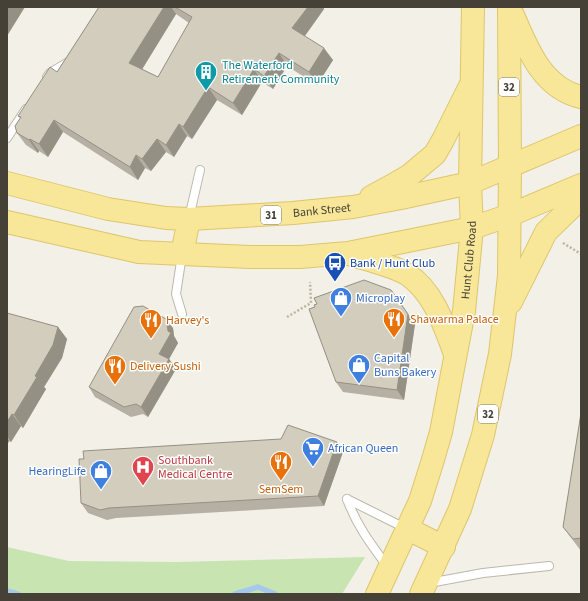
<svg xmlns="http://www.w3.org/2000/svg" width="588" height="601" viewBox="0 0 588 601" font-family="'Source Sans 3',sans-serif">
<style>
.green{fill:#c8e5b1}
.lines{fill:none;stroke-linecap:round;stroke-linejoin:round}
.stream{stroke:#a6c8ec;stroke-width:5.5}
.service-casing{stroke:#bdb8aa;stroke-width:10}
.primary-casing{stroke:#ddc66a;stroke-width:24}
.path{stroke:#beb59c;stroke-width:2.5;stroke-dasharray:2 2;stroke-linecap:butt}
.service{stroke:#fff;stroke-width:8}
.primary{stroke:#f9e799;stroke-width:22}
.wall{fill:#b5b0a3;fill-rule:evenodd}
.shaded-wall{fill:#949084}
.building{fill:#d3cdbd;stroke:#949084}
.labels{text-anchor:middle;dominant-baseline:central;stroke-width:3;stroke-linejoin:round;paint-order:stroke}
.shield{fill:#fff;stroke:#7d7a72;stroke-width:1}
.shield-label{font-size:11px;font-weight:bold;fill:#454136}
.culture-label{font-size:12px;fill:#0d838f;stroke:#fff;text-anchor:start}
.street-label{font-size:12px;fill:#454136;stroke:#fff}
.transit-label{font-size:12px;fill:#164399;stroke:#fff;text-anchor:start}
.shop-label{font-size:12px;fill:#366cbe;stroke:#fff;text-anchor:start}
.food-label{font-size:12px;fill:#c56008;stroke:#fff;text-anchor:start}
.health-label{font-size:12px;fill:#be3a42;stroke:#fff;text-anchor:start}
</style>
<rect width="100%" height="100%" fill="#f2f0e7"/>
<!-- green -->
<path class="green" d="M7 547 69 561 177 562 365 557 342 594H7Z"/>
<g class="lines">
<!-- stream -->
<g class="stream">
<path d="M7 591 18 594"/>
<path d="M235 594 258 587 275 594"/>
</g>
<!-- service casing -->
<g class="service-casing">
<g id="service">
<path d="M47 77 50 73 70 61"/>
<path d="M7 138 26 109"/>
<path d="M189 218 200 170"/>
<path d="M182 255 176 294 182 314"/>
<path d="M347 499C357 526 370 543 387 566"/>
<path d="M347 499 407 529"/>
<path d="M429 583 483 573 549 566"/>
</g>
</g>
<!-- primary casing -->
<g class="primary-casing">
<g id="primary">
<path d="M513 15C527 48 542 88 581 97"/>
<path id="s1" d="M7 183 108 209 166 218 189 219 293 213 353 207 401 198 470 183 581 136"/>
<path d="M371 197 393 185 410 175 435 154 443 140 469 88"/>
<path d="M7 222 139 252 250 257H300L348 253 472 228 510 215 581 185"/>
<path d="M182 254 189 219"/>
<path d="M349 254C365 259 394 266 407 274 434 292 444 325 455 354"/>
<path d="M511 302 546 232 581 198"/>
<path d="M408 529 444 547"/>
<path id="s2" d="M377 594 420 501 432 463 441 432 464 311 472 228 470 183 473 7"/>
<path d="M421 594 460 509 483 435 500 354 509 276 510 166 509 7"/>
</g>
</g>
<!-- path -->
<g class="path">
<path d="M563 243 581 254"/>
<path d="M287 317 311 303 310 282"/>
</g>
<!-- service -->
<use href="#service" class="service"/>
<!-- primary -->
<use href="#primary" class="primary"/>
</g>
<!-- wall -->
<g class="wall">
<path d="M99 7H323L324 9 305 36 333 60 317 85 287 66 273 89 262 82 242 115 217 100 192 139 187 136 174 157 166 152 151 171 145 168 138 180 63 132 48 157 39 151 38 153 26 145 17 133 20 118 18 116 57 72ZM176 14 189 23 158 77 142 69Z"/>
<path d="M7 313 58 327 67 339 62 358 44 387 46 389 23 428 21 426 11 442 9 441 7 445Z"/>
<path d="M415 324 404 400 343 392 336 382Z"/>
<path d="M173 328 174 336 178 343 169 359 176 369 148 417 143 414 131 417 95 397 89 387Z"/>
<path d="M581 413V551L563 527Z"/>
<path d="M337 442 343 452 324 506 116 518 107 520 88 513 81 503Z"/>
</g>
<!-- shaded-wall -->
<g class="shaded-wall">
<path d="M9 7H25L7 36V10Z"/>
<path d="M164 7H171L176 14 138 76 129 63Z"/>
<path d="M308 7H323L324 9 301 41 292 28Z"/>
<path d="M324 48 333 60 317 85 309 72Z"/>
<path d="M279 53 287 66 273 89 264 76Z"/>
<path d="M254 69 262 82 242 115 233 103Z"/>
<path d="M208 87 217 100 192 139 183 127Z"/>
<path d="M54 120 63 132 48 157 39 144Z"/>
<path d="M179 124 187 136 174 157 166 145Z"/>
<path d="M30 139 39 151 38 153 29 140Z"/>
<path d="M157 139 166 152 151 171 142 159Z"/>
<path d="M136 155 145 168 138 180 130 167Z"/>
<path d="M391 290 415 324 404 400 397 390Z"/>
<path d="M166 319 173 328 174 336 178 343 169 359 176 369 148 417 141 407 168 331Z"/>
<path d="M58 327 67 339 62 358 44 387 46 389 23 428 14 415Z"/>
<path d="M12 414 21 426 11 442 7 436V422Z"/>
<path d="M7 438 9 441 7 445Z"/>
<path d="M337 442 343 452 324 506 318 496Z"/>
</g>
<!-- building -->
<g class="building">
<path d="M99 7H164L129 63 158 77 192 17 175 7H308L292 28 324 48 309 72 279 53 264 76 254 69 233 103 208 87 183 127 179 124 166 145 157 139 142 159 136 155 130 167 54 120 39 144 30 139 29 140 17 133 15 126 21 117 18 116 50 67 57 72Z"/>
<path d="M364 280 391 290 408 314 397 390 336 382 309 309 315 307 314 305 317 304 314 298Z"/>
<path d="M143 306 166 319 168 331 171 333 159 354 169 359 141 407 136 404 124 407 89 387 134 307Z"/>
<path d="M7 313 58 327 53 345 35 376 37 377 14 415 12 414 7 422Z"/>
<path d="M581 413V538L573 539 563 527Z"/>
<path d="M288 425 337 442 318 496 109 508 100 510 81 503 79 459H84L83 451 281 439Z"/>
</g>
<!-- icons -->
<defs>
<g id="building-pin" transform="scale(1.15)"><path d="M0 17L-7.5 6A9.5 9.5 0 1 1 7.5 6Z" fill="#0f9aa8" stroke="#fff"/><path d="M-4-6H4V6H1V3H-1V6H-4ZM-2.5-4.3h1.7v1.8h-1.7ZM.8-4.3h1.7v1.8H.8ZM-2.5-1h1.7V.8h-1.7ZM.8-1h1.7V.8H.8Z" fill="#fff"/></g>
<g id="bus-pin" transform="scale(1.15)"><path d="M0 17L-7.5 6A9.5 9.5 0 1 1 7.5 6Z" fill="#1a4fb4" stroke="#fff"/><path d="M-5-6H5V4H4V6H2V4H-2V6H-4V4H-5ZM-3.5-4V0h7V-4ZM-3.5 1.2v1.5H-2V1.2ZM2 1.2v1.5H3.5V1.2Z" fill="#fff"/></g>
<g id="shop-pin" transform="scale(1.15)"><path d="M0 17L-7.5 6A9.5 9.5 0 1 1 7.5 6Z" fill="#3f7fe0" stroke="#fff"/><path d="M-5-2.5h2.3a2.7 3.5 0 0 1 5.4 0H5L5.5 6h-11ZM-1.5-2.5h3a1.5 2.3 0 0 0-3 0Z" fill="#fff"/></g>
<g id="restaurant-pin" transform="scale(1.15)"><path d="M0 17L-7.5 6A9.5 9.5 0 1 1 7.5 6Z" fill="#e8710a" stroke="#fff"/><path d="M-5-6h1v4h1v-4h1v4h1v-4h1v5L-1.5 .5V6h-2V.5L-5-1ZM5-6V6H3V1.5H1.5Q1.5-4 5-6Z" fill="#fff"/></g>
<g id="supermarket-pin" transform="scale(1.15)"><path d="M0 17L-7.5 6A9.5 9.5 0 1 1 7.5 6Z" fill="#3f7fe0" stroke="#fff"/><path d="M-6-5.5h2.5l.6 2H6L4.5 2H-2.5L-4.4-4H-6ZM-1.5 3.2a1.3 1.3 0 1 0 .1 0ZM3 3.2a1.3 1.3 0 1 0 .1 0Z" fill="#fff"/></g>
<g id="hospital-pin" transform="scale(1.15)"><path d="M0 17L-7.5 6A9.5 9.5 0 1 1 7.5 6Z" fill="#e0444e" stroke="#fff"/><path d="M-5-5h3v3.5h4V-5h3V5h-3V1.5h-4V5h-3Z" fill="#fff"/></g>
</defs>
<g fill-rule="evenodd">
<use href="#building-pin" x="206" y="72"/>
<use href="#bus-pin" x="335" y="263"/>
<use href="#shop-pin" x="341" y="298"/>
<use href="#restaurant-pin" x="394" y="319"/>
<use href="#restaurant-pin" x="151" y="320"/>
<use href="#shop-pin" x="359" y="365"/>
<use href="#restaurant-pin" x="115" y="366"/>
<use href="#supermarket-pin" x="313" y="448"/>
<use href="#restaurant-pin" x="281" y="462"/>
<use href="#hospital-pin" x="143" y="467"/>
<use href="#shop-pin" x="101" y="471"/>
</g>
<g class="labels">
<!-- shield labels -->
<g class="shield">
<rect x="499" y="78" width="20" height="18" rx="3"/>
<rect x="261" y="206" width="20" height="18" rx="3"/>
<rect x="478" y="405" width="20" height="18" rx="3"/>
</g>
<g class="shield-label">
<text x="509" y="87">32</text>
<text x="271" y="215">31</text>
<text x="488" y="414">32</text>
</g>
<!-- culture labels -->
<g class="culture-label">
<text x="222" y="65">The Waterford<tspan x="222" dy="14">Retirement Community</tspan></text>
</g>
<!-- street labels -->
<g class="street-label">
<text stroke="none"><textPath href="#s1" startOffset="319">Bank Street</textPath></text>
<text stroke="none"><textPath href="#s2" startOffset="349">Hunt Club Road</textPath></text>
</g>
<!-- transit labels -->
<g class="transit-label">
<text x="350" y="263">Bank / Hunt Club</text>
</g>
<!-- shop labels -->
<g class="shop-label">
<text x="356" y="298">Microplay</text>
<text x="374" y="358">Capital<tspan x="374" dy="14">Buns Bakery</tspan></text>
<text x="328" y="448">African Queen</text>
<text x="86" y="471" text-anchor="end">HearingLife</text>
</g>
<!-- food labels -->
<g class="food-label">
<text x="410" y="319">Shawarma Palace</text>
<text x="166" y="320">Harvey's</text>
<text x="130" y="366">Delivery Sushi</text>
<text x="281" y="489" text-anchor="middle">SemSem</text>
</g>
<!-- health labels -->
<g class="health-label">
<text x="158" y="460">Southbank<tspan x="158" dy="14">Medical Centre</tspan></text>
</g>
</g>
<!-- border -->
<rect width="588" height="601" fill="none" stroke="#454136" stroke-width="16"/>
</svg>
